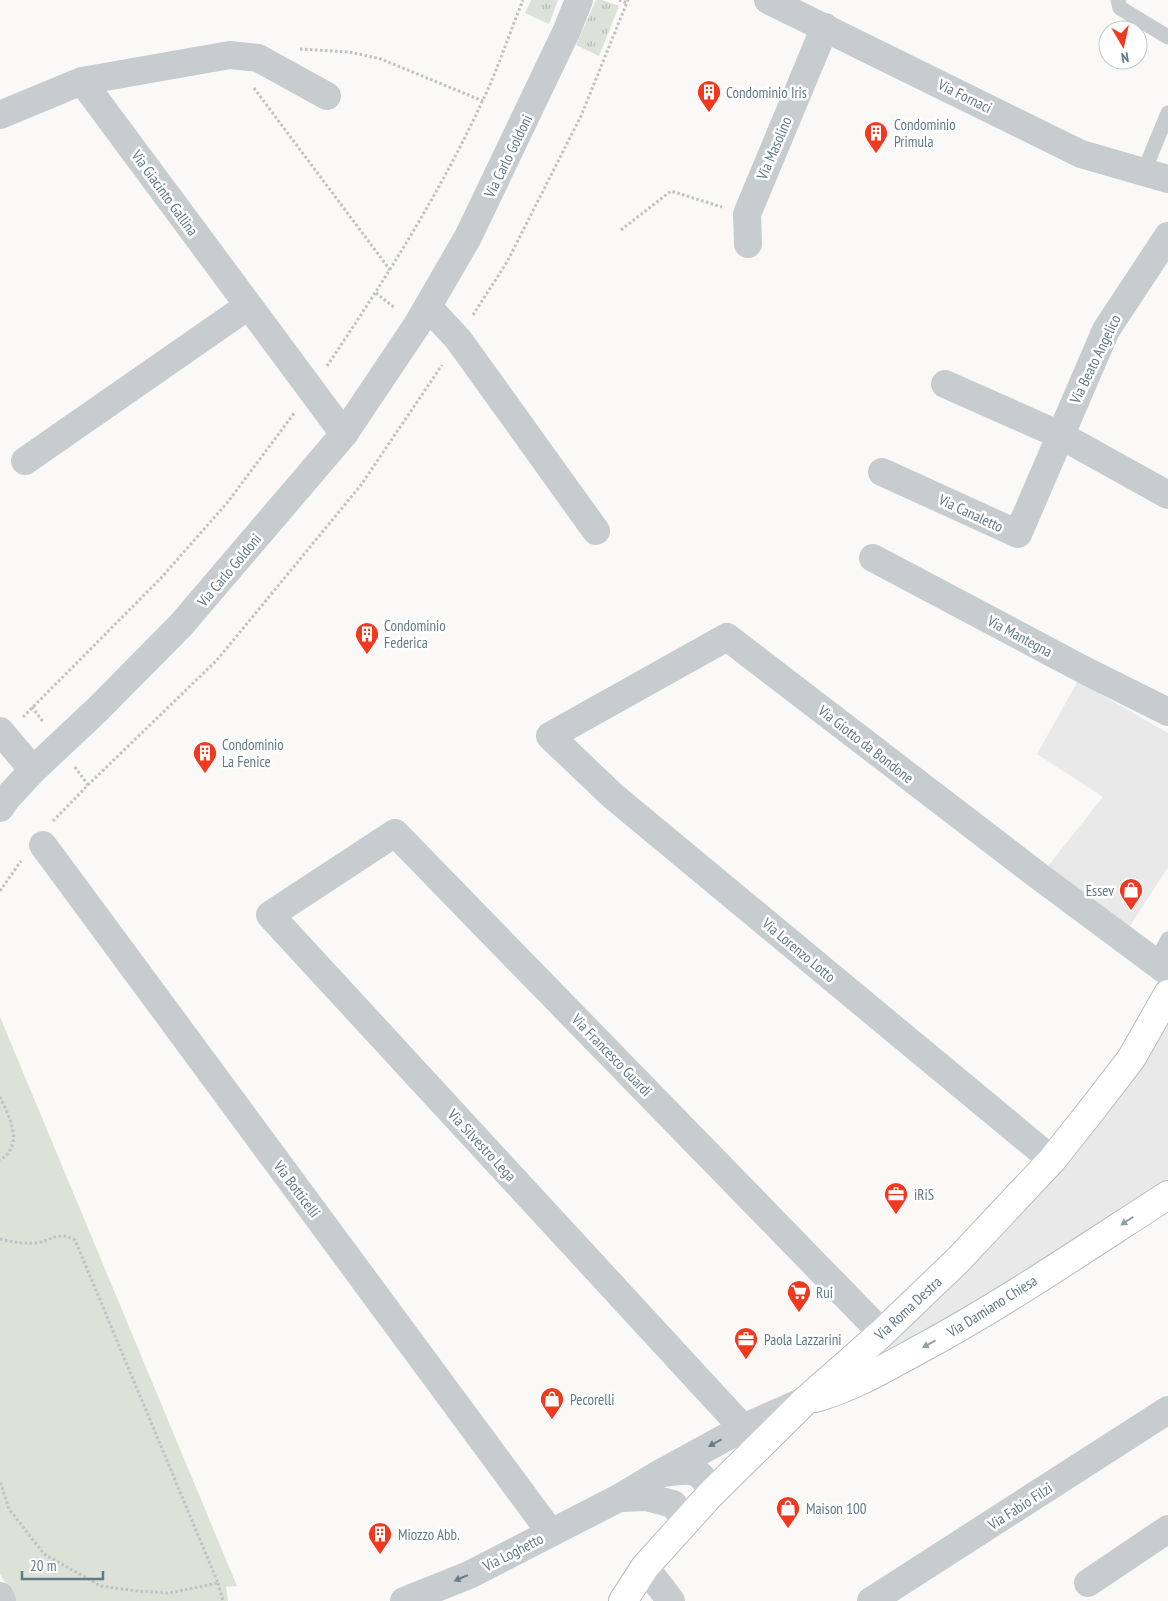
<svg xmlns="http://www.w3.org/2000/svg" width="1168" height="1601" viewBox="0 0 1168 1601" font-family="'PT Sans Narrow',sans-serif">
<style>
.built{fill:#e8e9e8}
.grass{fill:url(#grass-tufts)}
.park{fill:#dce2d8}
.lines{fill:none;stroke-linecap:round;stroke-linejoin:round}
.secondary-casing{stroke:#b6bec2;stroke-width:30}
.path{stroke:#bec2c4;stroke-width:3;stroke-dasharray:2.5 2.5;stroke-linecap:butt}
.lane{stroke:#c7cccf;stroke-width:15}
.street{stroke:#c7cccf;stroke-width:28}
.secondary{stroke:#fff;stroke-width:28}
.oneway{fill:#91a2aa}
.oneway2{fill:#677e89}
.labels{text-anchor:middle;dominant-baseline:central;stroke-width:5;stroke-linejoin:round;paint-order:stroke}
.poi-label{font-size:15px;fill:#627a85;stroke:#fff;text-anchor:start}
.street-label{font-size:15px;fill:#627a85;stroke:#fff}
</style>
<defs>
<pattern id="grass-tufts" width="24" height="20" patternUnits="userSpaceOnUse" patternTransform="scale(1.25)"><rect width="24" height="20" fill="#dce2d8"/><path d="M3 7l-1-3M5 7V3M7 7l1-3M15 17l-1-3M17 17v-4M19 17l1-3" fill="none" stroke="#b6bcb5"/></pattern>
</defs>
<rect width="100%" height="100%" fill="#faf9f7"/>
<!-- built -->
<g class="built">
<path d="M1078 681 1168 733V867L1128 929 1048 866 1103 797 1037 754Z"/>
<path d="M1168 994V1195L862 1381 882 1333 959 1259Z"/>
</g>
<!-- grass -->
<g class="grass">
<path d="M531 0H558L549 24 525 13Z"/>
<path d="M596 0H602L619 6 599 56 576 45Z"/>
</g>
<!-- park -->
<path class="park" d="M0 1017 237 1586 226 1587 228 1601H16L0 1574Z"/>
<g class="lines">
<!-- secondary casing -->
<g class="secondary-casing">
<g id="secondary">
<path d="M815 1398C854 1387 887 1367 922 1348 1007 1302 1087 1247 1168 1195"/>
<path d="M623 1601 645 1567 709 1496 806 1400 882 1333 959 1259 1052 1160 1087 1116 1131 1059 1168 994"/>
</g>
</g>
<!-- path -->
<g class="path">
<path d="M619 0 627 3"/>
<path d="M300 49 349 52 381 59 483 101"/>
<path d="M254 88 390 270"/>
<path d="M621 230 671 191 722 207"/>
<path d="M376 293 395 308"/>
<path d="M473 315 507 262 581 116 628 0"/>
<path d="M327 366C384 281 439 195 482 102 498 69 509 34 523 0"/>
<path d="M32 707 44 723"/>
<path d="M23 717 161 578 227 503 295 412"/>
<path d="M75 767 88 785"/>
<path d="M53 821 88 785 217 660 361 485 442 365"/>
<path d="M0 891 21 861"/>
<path d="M0 1097C9 1116 25 1145 0 1160"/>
<path d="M0 1239C12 1242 24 1244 36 1243 52 1241 58 1230 75 1240L218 1583 169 1593 136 1591 101 1586 44 1554 9 1509 0 1481"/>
<path d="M218 1583 223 1601"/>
</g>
<!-- lane -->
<g class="lane">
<path d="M1118 0 1120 8 1168 37"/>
<path d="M1144 171 1168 113"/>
<path d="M1155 963 1168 939"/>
</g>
<!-- street -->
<g class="street">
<path d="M768 0 1081 154 1168 179"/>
<path d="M82 81 344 434"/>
<path d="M0 115 82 81 230 55 258 58 327 96"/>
<path d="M748 244 747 214 825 27"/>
<path d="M428 307 458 339 596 531"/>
<path d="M945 384 1060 435 1168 495"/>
<path d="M25 461 248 306"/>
<path d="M882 472 1018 534 1106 330 1168 236"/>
<path d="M873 558 1084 670 1168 712"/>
<path d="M0 731 33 770"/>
<path d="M0 808 7 798 33 770 97 710 181 625 344 434 417 325 468 237 567 30 579 0"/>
<path d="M43 845 551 1533"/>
<path d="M1052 1160 613 796 550 736 727 637 1040 877 1168 972"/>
<path d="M743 1428 270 915 395 833 882 1333"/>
<path d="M662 1473C691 1470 697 1465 713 1492"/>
<path d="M619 1498 646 1497 673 1504 686 1521"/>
<path d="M645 1567 671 1601"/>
<path d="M1088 1583 1168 1529"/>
<path d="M0 1596 2 1601"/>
<path d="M404 1601 469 1575 619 1498 659 1474 743 1428 806 1400"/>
<path d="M871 1601 1168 1410"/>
</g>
<!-- secondary -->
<use href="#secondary" class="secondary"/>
</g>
<!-- one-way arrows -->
<defs><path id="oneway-solid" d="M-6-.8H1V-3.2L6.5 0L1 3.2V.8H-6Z" transform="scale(1.25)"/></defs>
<g class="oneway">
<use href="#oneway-solid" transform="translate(1127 1221) rotate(147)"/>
<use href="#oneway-solid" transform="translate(929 1344) rotate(151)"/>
</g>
<g class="oneway2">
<use href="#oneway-solid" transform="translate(715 1443) rotate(151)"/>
<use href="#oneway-solid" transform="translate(461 1578) rotate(157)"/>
</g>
<!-- icons -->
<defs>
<g id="building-pin" transform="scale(1.25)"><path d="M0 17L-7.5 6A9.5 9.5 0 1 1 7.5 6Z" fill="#f13920" stroke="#fff"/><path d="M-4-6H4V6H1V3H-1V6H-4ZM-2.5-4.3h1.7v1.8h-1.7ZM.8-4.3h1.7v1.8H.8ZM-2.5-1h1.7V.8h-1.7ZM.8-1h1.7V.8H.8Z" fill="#fff"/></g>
<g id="shop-pin" transform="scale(1.25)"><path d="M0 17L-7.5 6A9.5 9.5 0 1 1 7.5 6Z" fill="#f13920" stroke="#fff"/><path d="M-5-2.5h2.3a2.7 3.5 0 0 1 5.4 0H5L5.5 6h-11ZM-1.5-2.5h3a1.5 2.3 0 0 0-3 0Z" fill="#fff"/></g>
<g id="office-pin" transform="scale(1.25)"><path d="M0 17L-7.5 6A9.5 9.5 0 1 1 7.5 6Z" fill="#f13920" stroke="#fff"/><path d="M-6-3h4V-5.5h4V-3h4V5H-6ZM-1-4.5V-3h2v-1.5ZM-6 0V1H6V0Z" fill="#fff"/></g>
<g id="supermarket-pin" transform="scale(1.25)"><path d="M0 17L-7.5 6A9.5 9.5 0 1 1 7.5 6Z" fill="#f13920" stroke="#fff"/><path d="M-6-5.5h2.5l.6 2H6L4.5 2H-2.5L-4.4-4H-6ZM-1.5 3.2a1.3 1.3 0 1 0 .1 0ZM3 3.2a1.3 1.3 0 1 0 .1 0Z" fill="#fff"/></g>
</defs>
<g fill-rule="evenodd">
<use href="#building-pin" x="709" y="92"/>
<use href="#building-pin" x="876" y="133"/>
<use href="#building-pin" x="367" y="634"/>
<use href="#building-pin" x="205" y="753"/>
<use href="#shop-pin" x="1131" y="890"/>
<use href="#office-pin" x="896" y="1194"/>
<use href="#supermarket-pin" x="799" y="1292"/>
<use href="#office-pin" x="746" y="1339"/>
<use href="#shop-pin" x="552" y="1399"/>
<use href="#shop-pin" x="788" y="1508"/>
<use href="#building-pin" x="380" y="1534"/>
</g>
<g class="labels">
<!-- poi labels -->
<g class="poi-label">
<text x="726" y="92">Condominio Iris</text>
<text x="894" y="124">Condominio<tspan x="894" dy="17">Primula</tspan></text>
<text x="384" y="625">Condominio<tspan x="384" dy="17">Federica</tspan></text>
<text x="222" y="744">Condominio<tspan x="222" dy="17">La Fenice</tspan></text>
<text x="1114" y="890" text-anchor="end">Essev</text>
<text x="914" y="1194">iRiS</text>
<text x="816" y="1292">Rui</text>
<text x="764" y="1339">Paola Lazzarini</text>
<text x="570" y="1399">Pecorelli</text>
<text x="806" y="1508">Maison 100</text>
<text x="398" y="1534">Miozzo Abb.</text>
</g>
<!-- street labels -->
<g class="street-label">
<text transform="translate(965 96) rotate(26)">Via Fornaci</text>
<text transform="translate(774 148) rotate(-67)">Via Masolino</text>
<text transform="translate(508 156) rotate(-64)">Via Carlo Goldoni</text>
<text transform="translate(165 193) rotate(54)">Via Giacinto Gallina</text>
<text transform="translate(1095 359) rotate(-64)">Via Beato Angelico</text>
<text transform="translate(971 513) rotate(25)">Via Canaletto</text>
<text transform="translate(229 570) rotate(-50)">Via Carlo Goldoni</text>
<text transform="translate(1020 636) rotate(28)">Via Mantegna</text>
<text transform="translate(866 744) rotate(38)">Via Giotto da Bondone</text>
<text transform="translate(799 950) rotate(40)">Via Lorenzo Lotto</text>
<text transform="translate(612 1055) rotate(46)">Via Francesco Guardi</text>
<text transform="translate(482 1145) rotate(47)">Via Silvestro Lega</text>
<text transform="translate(297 1189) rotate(53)">Via Botticelli</text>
<text transform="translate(992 1306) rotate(-32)">Via Damiano Chiesa</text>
<text transform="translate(908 1308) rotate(-43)">Via Roma Destra</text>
<text transform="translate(1020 1506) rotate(-33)">Via Fabio Filzi</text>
<text transform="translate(513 1552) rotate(-27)">Via Loghetto</text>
</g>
</g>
<!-- north arrow -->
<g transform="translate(1123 45) rotate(171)"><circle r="24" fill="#ffffff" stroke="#c0cace"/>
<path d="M0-4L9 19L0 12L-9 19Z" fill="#f13920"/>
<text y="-8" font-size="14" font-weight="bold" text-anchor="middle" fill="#627a85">N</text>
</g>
<!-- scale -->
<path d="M22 1571v8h81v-8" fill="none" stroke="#627a85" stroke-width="2.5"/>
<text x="30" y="1571" font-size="15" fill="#627a85" stroke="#ffffff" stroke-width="4" paint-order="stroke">20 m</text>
</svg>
